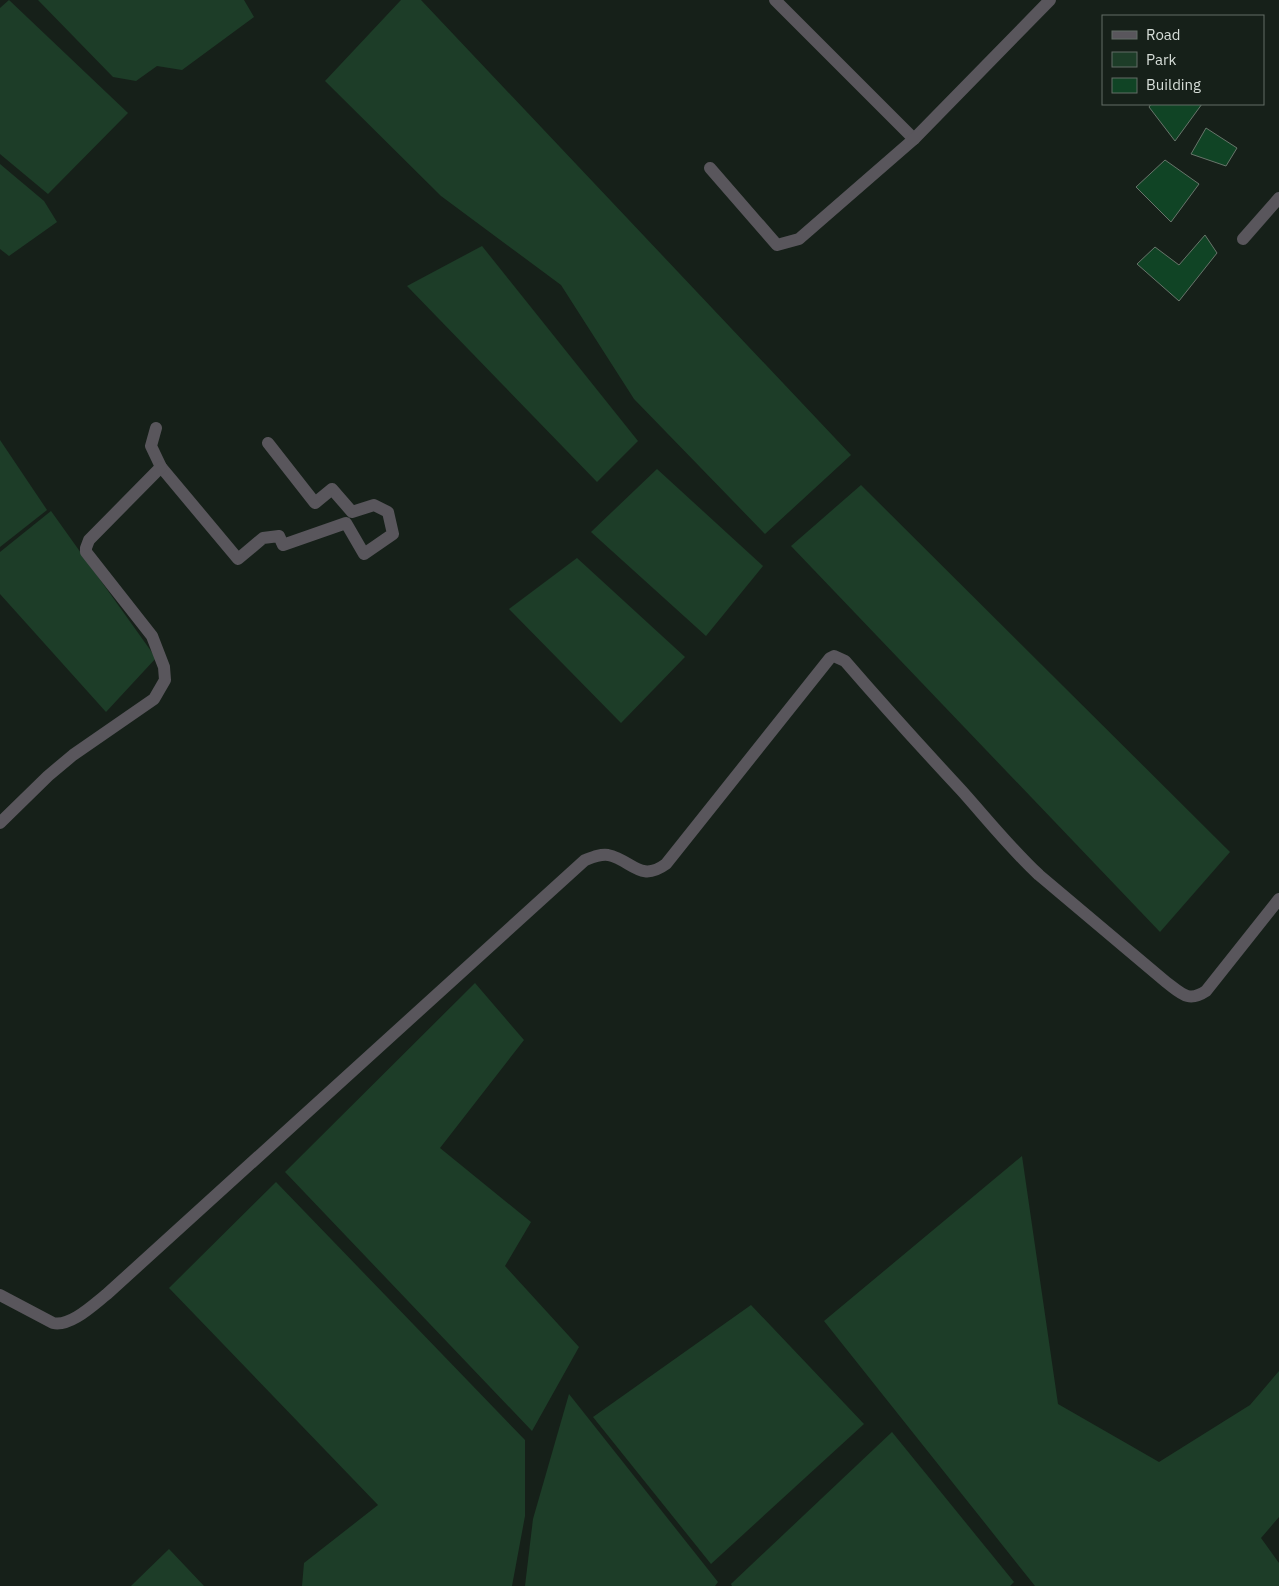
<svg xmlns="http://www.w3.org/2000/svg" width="1279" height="1586" viewBox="0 0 1279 1586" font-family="'IBM Plex Sans',sans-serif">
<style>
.green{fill:#1d3d28}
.building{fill:#104425;stroke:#68756b}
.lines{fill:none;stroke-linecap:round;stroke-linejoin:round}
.street{stroke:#59565c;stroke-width:12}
</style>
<rect width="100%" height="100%" fill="#162019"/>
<!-- green -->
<g class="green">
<path d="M9 0 128 113 48 194 0 154V8Z"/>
<path d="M38 0H244L254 17 182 70 157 66 136 81 113 77Z"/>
<path d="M401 0H421L851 455 765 534 634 399 561 285 441 196 325 81Z"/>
<path d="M0 164 44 201 57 222 9 256 0 249Z"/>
<path d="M482 246 638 441 597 482 407 286Z"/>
<path d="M0 440 47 510 0 547Z"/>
<path d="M657 469 763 566 706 636 591 532Z"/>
<path d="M861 485 1230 852 1160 932 791 546Z"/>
<path d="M51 511 156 658 106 712 0 594V552Z"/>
<path d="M577 558 685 657 621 723 509 609Z"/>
<path d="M475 983 524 1040 440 1148 531 1222 505 1266 579 1347 532 1431 285 1172Z"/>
<path d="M1022 1156 1058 1404 1159 1462 1250 1405 1279 1371V1517L1261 1538 1279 1563V1586H1035L824 1321Z"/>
<path d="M276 1182 525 1440V1516L512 1586H302L304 1563 378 1505 169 1288Z"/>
<path d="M751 1305 864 1424 711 1564 593 1417Z"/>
<path d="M569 1394 718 1582 715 1586H525L533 1519Z"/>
<path d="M892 1432 1014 1582 1010 1586H732L731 1584Z"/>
<path d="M169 1549 204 1586H131Z"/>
</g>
<!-- building -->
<g class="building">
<path d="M1151 104H1202L1175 141 1149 107Z"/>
<path d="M1206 128 1237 148 1226 166 1191 154Z"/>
<path d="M1165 160 1199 184 1171 222 1136 187Z"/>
<path d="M1205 235 1217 253 1179 301 1137 264 1155 247 1179 265Z"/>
</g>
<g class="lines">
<!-- street -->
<g class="street">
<path d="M775 0 914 139"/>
<path d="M710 168 777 245 799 239 914 139 1050 0"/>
<path d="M1243 239 1279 198"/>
<path d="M156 428 151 446 161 467 238 559 263 538 279 536 283 545 346 523 364 554 393 534 388 512 374 505 352 512 332 489 315 503 268 443"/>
<path d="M0 823 48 776 73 755 154 699 165 680 164 667 152 636 86 552V548L89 540 161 467"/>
<path d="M0 1295 53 1323C71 1327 94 1304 107 1294L585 860C593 857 600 854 608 855 632 860 640 883 666 864L830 658 834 656 845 661C883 705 922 748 962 791 987 819 1011 849 1039 875L1166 982C1181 993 1188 1003 1206 991L1279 899"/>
</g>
</g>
<!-- legend -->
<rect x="1102" y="15" width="162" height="90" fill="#162019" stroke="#636c66"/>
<rect x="1112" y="31" width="25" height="8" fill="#59565c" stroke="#636c66"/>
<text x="1146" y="40" font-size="15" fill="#d7ded9">Road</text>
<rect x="1112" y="52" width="25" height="15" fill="#1d3d28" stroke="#636c66"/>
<text x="1146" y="65" font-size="15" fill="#d7ded9">Park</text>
<rect x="1112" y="78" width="25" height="15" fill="#104425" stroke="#636c66"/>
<text x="1146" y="90" font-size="15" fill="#d7ded9">Building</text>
</svg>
